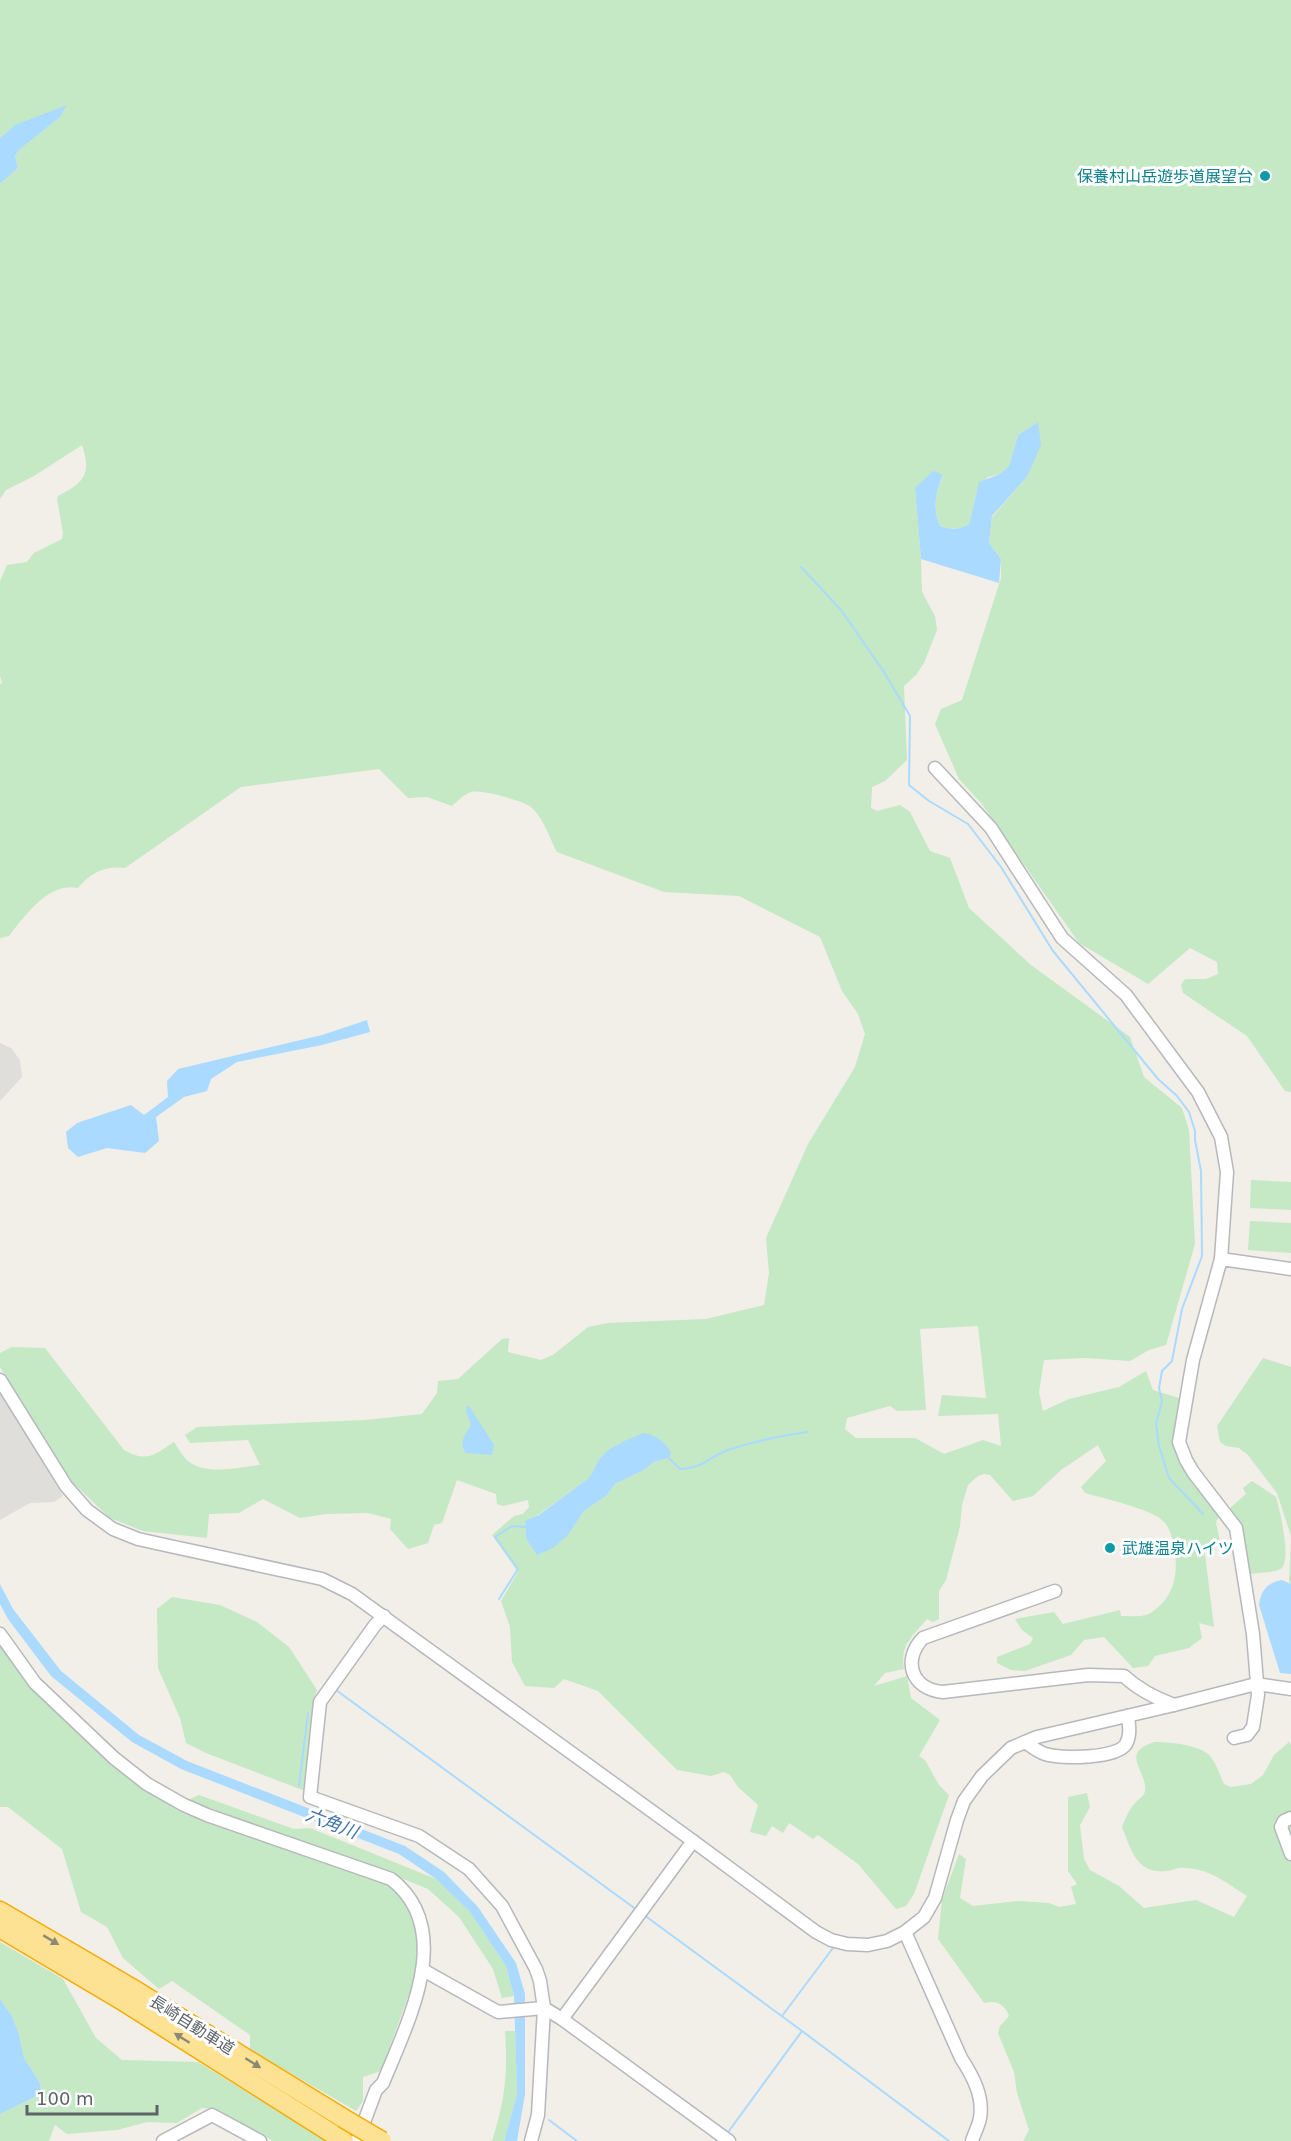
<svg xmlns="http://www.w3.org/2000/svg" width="1291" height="2141" viewBox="0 0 1291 2141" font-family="'DejaVu Sans','Noto Sans JP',sans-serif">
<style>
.industrial{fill:#e0deda}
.green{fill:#c5e8c5;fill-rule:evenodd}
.water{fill:#aadaff}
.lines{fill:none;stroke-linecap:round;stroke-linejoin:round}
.stream{stroke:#aadaff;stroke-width:2}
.minor-casing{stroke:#b5b8bc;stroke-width:15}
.highway-casing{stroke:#f9ab00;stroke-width:21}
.minor{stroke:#fff;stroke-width:12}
.highway{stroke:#fde293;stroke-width:18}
.highway-bridge-casing{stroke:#f9ab00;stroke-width:21;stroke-linecap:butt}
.highway-bridge{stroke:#fde293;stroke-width:18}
.oneway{fill:#8e8975}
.culture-dot{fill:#0f9aa8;stroke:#fff;stroke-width:2}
.labels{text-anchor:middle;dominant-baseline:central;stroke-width:6;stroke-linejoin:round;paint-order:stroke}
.culture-label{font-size:16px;fill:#0d838f;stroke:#fff;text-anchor:end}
.street-label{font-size:16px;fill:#5f6368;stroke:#fff}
.water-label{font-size:18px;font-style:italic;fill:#4174aa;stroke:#fff}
</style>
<rect width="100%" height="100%" fill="#f1efe8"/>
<!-- industrial -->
<g class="industrial">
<path d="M0 1043 11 1048 20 1060 22 1077 0 1101Z"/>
<path d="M0 1392 63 1496 54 1502 30 1503 0 1520Z"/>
</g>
<!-- green -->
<g class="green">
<path d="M0 0H1291V1092L1285 1091 1247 1036 1183 993 1181 985 1185 979H1206L1218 974 1217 962 1190 948 1148 984 1079 943 981 803 959 779 935 724 941 709 962 700 1001 578V559L989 543 992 517 1027 477 1038 422 1018 435 1009 466 1000 474 988 477 977 490 969 524C958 530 952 530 940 526 932 506 936 494 943 476L915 488 921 559 922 592 935 616 937 630 924 663 916 675 904 686 907 760 885 781 872 787 871 808 877 811 900 805 910 812 930 851 950 858 969 908 1031 965 1130 1037 1144 1077 1182 1108 1189 1130 1195 1244 1166 1345 1149 1350 1130 1361 1085 1358 1044 1360 1039 1392 1043 1411 1069 1399 1119 1387 1146 1371 1153 1390 1179 1398 1174 1429 1180 1462 1220 1514 1216 1522 1220 1542 1204 1546 1214 1627 1199 1623 1202 1638 1189 1648 1155 1656 1148 1666 1133 1668 1104 1637 1084 1640 1071 1655 1025 1671 1011 1670 997 1663V1657L1030 1644 1033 1638 1022 1630 1015 1619 1054 1612 1063 1624 1120 1610 1121 1616C1130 1616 1144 1618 1152 1612 1177 1595 1179 1568 1173 1542 1171 1534 1169 1526 1163 1521 1152 1509 1102 1498 1085 1493L1081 1487 1106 1461 1098 1445 1061 1470 1033 1496 1013 1501 990 1475 984 1474 978 1476 968 1485 962 1505 960 1526 946 1580 939 1591V1619L933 1622 927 1619C912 1637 900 1645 904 1669L885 1673 874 1686 907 1676 911 1698 940 1720 919 1756 925 1760 939 1785 949 1795 914 1894 906 1906 896 1909 858 1864 818 1835 813 1839 789 1823 783 1833 772 1826 766 1836 750 1832 758 1805 738 1787 730 1775 724 1772 711 1776 677 1770 598 1691 564 1679 554 1688 525 1686 512 1662 510 1627 501 1601 518 1572 492 1535 514 1516 523 1514 529 1507 528 1500 503 1506 497 1504 496 1494 457 1480 442 1523 434 1525 428 1543 408 1549 390 1529 391 1519 368 1513 326 1514 300 1518 263 1499 239 1513 209 1514 207 1538 143 1531 110 1518 72 1482 0 1367V1353L12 1347 45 1348 124 1450C147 1463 154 1455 174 1442 178 1448 183 1457 188 1461 206 1476 239 1467 260 1465L248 1440 190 1443 185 1435 197 1427 365 1420 422 1414 437 1393 438 1381 458 1379 502 1339 509 1338 508 1352 541 1360 553 1355 588 1327 608 1323 706 1319 764 1305 769 1273 766 1238 808 1144 855 1067 865 1034 858 1014 842 991 820 937 739 896 664 892 557 852C550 839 543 817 531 807 524 801 481 789 471 792 464 794 457 802 452 806L427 797 408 798 379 769 241 787 125 868C105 865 90 873 78 888 48 882 25 916 9 936L0 938V684L2 683 0 676V581L7 565 27 562 34 553 62 539 63 533 57 499 58 496C84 483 92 474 82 445L34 476 6 490 0 499V184L18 168 15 156 19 150 60 117 15 125 0 138ZM978 1326 986 1398 942 1395 938 1416 998 1414 1001 1446 983 1440 944 1454 915 1438H856L845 1429 847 1418 890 1406 897 1411 926 1410 920 1329ZM619 1443 669 1458 654 1462 644 1470 615 1484 606 1496 584 1511 568 1535 526 1538 525 1522 538 1515 582 1483 588 1480 602 1456Z"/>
<path d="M1251 1180 1291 1182V1210L1250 1208Z"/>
<path d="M1250 1221 1291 1223V1253L1248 1250Z"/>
<path d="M1263 1358 1291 1367V1584L1289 1582 1291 1536 1277 1493 1247 1454 1239 1448 1226 1446 1220 1442 1217 1426Z"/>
<path d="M1252 1481 1276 1497C1280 1511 1291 1557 1282 1568 1275 1573 1258 1573 1249 1574L1229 1509 1246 1494 1243 1488Z"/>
<path d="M172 1597 220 1605 257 1622 289 1647 317 1690 313 1702 305 1791 206 1753 186 1743 180 1718 158 1668 157 1609Z"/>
<path d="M0 1644 35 1692 113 1767 182 1813 388 1885 407 1902 418 1929 421 1961 381 2071 363 2077V2101L356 2111 250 2050V2035L172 1981 159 1989 123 1958 107 1927 81 1912 62 1849 8 1807H0Z"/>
<path d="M1155 1742C1170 1742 1202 1745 1211 1757 1217 1765 1220 1776 1224 1784L1231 1787 1251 1784 1263 1775 1274 1755 1289 1742 1291 1745V2141H1023L1029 2130 1017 2093 1014 2072 998 2033 1000 2026 1009 2016C1005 2004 996 2000 984 2003L938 1939 942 1900 959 1854 966 1859 960 1898 973 1906 1019 1901 1049 1903 1059 1907 1076 1904 1071 1887 1077 1884 1068 1871V1797L1087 1793 1090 1807 1080 1825 1084 1859 1090 1870 1119 1886 1144 1908 1196 1900 1234 1917 1247 1896C1228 1884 1209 1868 1184 1868 1178 1867 1172 1871 1166 1871 1136 1874 1131 1849 1122 1827 1126 1817 1129 1809 1136 1802 1139 1798 1144 1797 1145 1791 1148 1772 1118 1752 1155 1742Z"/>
<path d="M199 1795 294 1829 310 1828 436 1879 470 1912 506 1966 514 1996 502 1998 493 1969 459 1917 428 1889 391 1874 186 1801Z"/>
<path d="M0 1942 63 1979 96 2038 122 2060 198 2062 326 2141H273L215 2109 202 2108 177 2123 147 2122 117 2130 67 2134 55 2125 49 2141H0V2114L37 2096 41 2089 40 2083 24 2058 19 2034 12 2016 0 1999Z"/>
<path d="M505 2031H515L517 2094 504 2141H492C505 2101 508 2073 505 2031Z"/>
</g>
<!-- water -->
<g class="water">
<path d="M67 105 60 117 19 150 15 156 18 168 0 184V138L15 125Z"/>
<path d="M1038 422 1041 445 1027 477 992 516 989 543 1001 559 999 583 921 559 915 488 933 471 943 475C936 493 932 507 940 526 951 530 958 530 969 524L979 482 1000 474 1009 466 1018 435Z"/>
<path d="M367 1020 370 1032 322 1045 237 1062 211 1079 207 1091 184 1097 156 1117 159 1141 145 1153 107 1148 78 1157 68 1148 66 1132 77 1123 131 1105 144 1115 168 1097 167 1081 178 1069 322 1035Z"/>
<path d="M467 1406H469L494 1445 492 1455 466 1453C458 1442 466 1434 471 1425L466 1411Z"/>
<path d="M644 1433C657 1435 664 1442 671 1452L669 1458 654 1462 644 1470 615 1484 606 1496 584 1511 568 1535 553 1548 537 1555 526 1538 525 1521 539 1515 582 1483C593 1478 594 1465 602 1456 613 1444 630 1439 644 1433Z"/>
<path d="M1282 1580 1291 1584V1674L1280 1673 1259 1605C1261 1590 1267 1583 1282 1580Z"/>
<path d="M0 1584 13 1609 61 1671 139 1735 187 1761 405 1846 444 1872 478 1907 516 1963 525 1994V2094L517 2141H504L517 2094 514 1996 506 1966 470 1912 436 1879 399 1854 181 1769 132 1742 51 1676 8 1619 0 1604Z"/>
<path d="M0 1999 12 2016 19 2034 24 2058 40 2083 41 2089 37 2096 0 2114Z"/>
</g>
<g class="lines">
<!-- stream -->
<g class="stream">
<path d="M801 567 841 610 884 672 910 716 909 785 929 801 968 824 1001 867 1053 951 1158 1079 1177 1096 1189 1112 1195 1131V1140L1201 1171 1202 1256 1182 1309 1172 1361 1162 1371 1159 1388 1162 1401 1156 1424 1159 1446 1169 1478 1203 1514"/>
<path d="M669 1458 680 1469C702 1469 709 1457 728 1450 754 1441 780 1436 807 1432"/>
<path d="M499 1599 518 1569 495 1537 512 1526 526 1527"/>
<path d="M336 1690 637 1910"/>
<path d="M299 1786 308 1713"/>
<path d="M644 1915 802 2031 726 2135"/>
<path d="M782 2016 833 1948"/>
<path d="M802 2031 949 2141"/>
<path d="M549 2120 577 2141"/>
</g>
<!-- minor casing -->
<g class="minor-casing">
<g id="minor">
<path d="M935 768 991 828 1062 938 1126 995 1198 1092 1221 1137 1227 1172 1221 1259"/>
<path d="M0 1380 66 1486 87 1510 113 1529 138 1539 165 1545 322 1579 352 1594 693 1841 816 1932 831 1940 847 1944 868 1945 887 1941 905 1932 924 1917 935 1898 957 1820 964 1801 982 1776 1011 1748 1037 1737 1174 1705 1256 1684 1291 1689"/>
<path d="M1055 1591 923 1638C902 1660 911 1689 943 1692L1088 1675 1124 1676C1139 1690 1155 1698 1174 1705"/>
<path d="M384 1616 375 1625 320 1702 310 1797 419 1836 469 1869 502 1906 536 1969 540 1981 544 2008 538 2115 531 2141"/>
<path d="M0 1634 35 1683 114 1758 147 1784 184 1805 207 1815 391 1879C457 1930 407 2023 383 2083L376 2090 357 2141"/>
<path d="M1234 1738 1247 1735 1253 1727 1258 1695 1253 1634 1236 1528 1193 1472 1186 1460 1179 1442 1193 1360 1221 1259 1291 1269"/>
<path d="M1025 1742C1031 1746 1038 1752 1045 1754 1061 1759 1117 1759 1126 1744 1131 1735 1129 1725 1128 1716"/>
<path d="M1291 1818 1284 1821 1281 1827 1291 1854"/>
<path d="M905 1932 961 2058C972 2075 984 2096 980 2118 979 2125 974 2134 972 2141"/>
<path d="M423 1970 498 2012 544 2008 562 2019 729 2141"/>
<path d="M562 2019 693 1841"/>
<path d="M163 2141 212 2115 260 2141"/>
</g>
</g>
<!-- highway casing -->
<g class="highway-casing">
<g id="highway">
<path d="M0 1911 130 1987 343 2118"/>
<path d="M0 1928 121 2000 344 2141"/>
</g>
</g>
<!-- minor -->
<use href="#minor" class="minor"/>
<!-- highway -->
<use href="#highway" class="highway"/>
<!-- highway-bridge casing -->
<g class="highway-bridge-casing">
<path id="highway-bridge" d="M343 2118 382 2141"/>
</g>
<!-- highway-bridge -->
<use href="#highway-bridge" class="highway-bridge"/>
</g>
<!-- one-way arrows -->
<defs><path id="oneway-solid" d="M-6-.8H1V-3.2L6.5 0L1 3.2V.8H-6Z" transform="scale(1.5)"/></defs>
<g class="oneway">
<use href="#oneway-solid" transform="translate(51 1940) rotate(31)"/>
<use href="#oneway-solid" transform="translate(182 2038) rotate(-148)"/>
<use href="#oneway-solid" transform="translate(253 2063) rotate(32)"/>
</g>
<!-- markers -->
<g class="culture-dot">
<circle cx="1265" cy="176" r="6"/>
<circle cx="1110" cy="1548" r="6"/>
</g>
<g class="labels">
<!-- culture labels -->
<g class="culture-label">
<text x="1253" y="176">保養村山岳遊歩道展望台</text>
<text x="1122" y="1548" text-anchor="start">武雄温泉ハイツ</text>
</g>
<!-- street labels -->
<g class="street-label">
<text transform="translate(192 2025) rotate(32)">長崎自動車道</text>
</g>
<!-- water labels -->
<g class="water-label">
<text transform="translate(332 1823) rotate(21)">六角川</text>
</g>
</g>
<!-- scale -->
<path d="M27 2105v9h130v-9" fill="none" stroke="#5f6368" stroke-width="3"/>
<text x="36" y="2105" font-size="18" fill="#5f6368" stroke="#ffffff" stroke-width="4.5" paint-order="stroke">100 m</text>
</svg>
